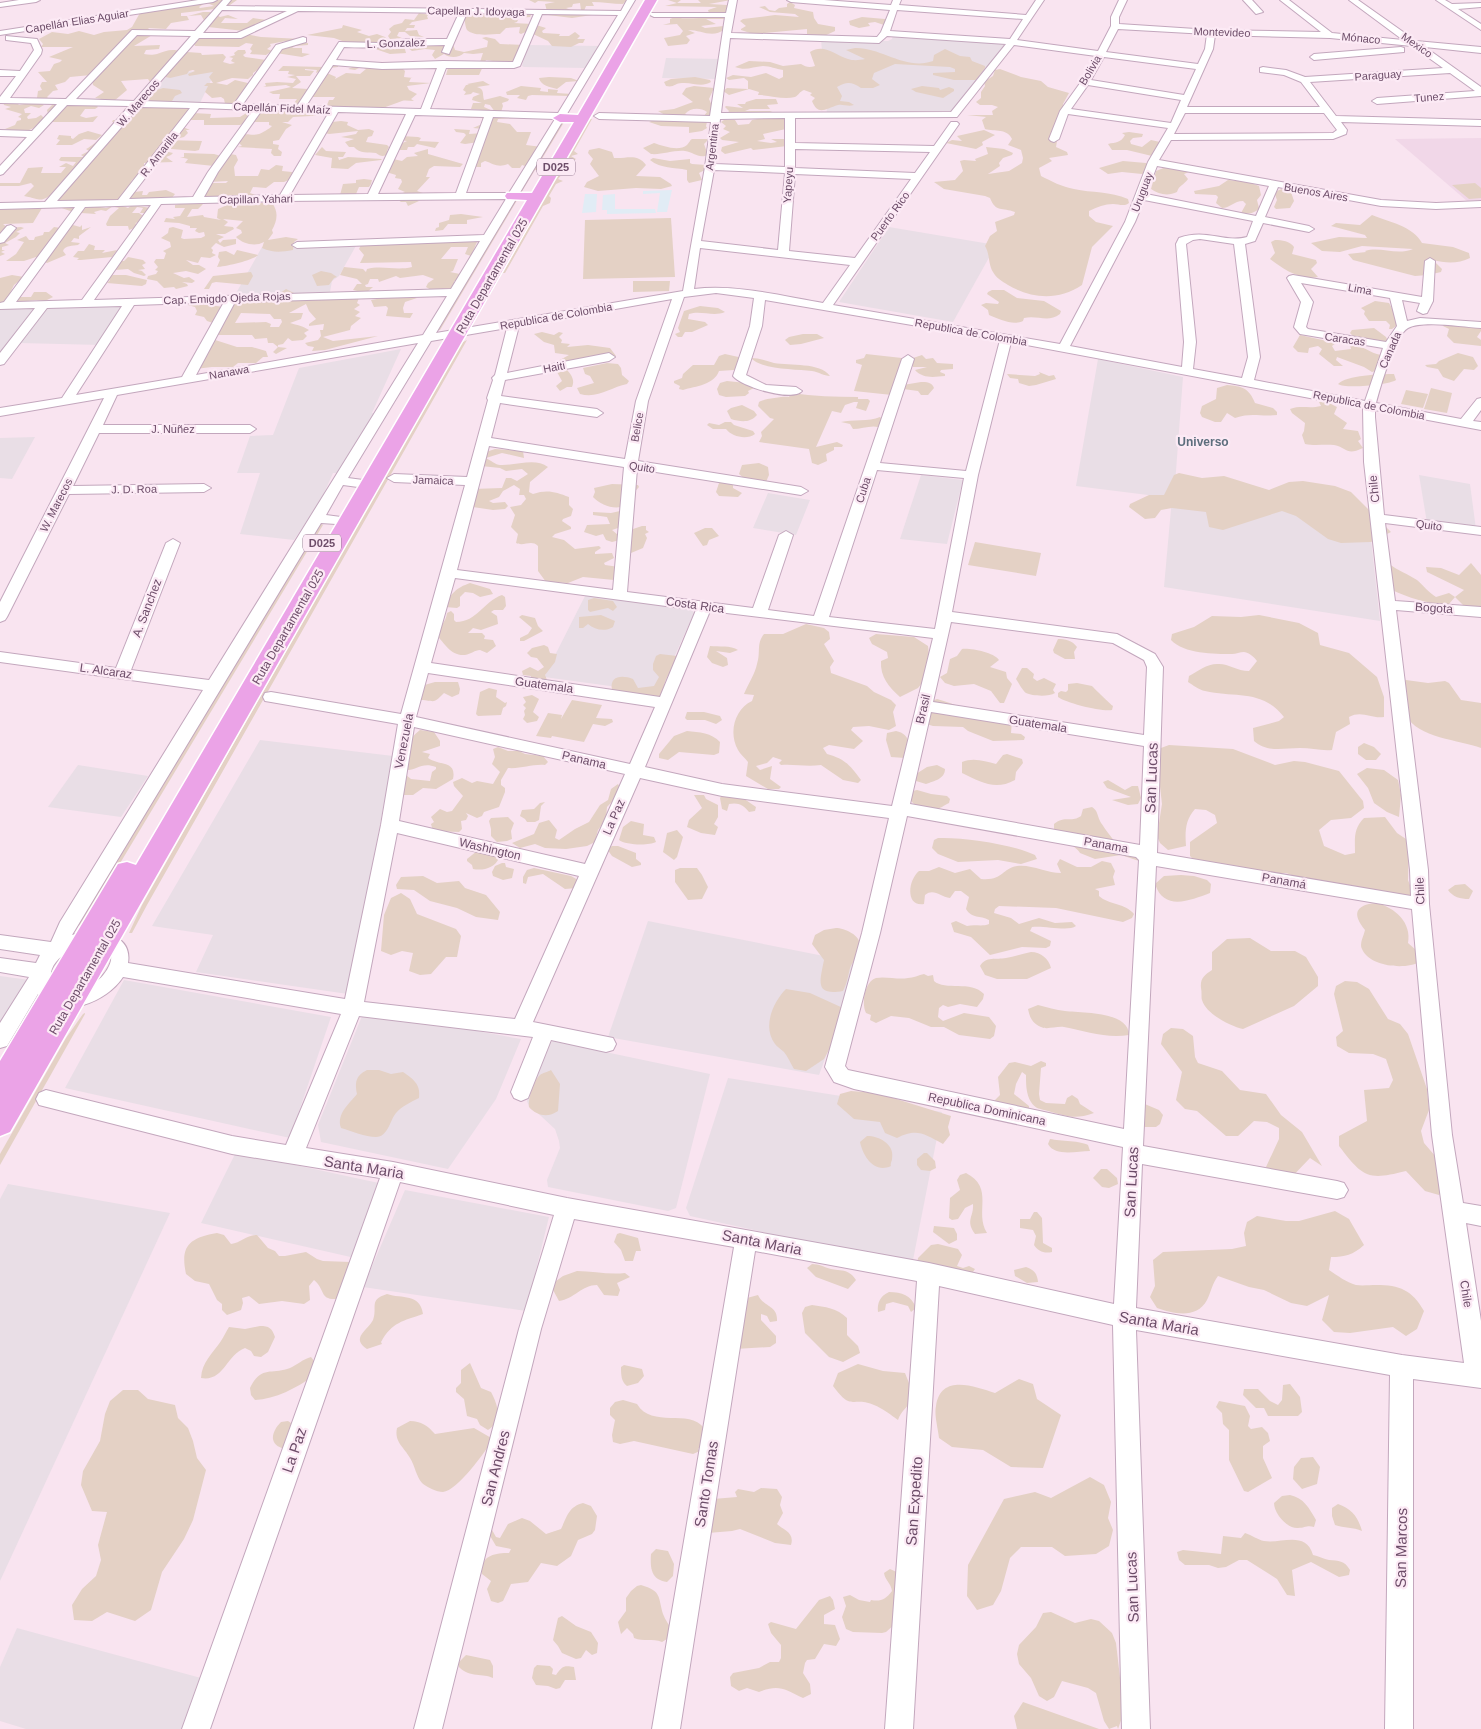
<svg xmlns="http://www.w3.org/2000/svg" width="1481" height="1729" viewBox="0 0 1481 1729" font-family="Helvetica,sans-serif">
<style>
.residential{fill:#f1d7e8}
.industrial{fill:#e9dee6}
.education{fill:#e1ecf5}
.green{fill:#e4d1c5;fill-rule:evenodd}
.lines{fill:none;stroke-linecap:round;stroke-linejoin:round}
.minor-casing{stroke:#c3a7bd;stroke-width:2}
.highway-casing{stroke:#fff;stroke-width:3}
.minor{fill:#fff;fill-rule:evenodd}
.highway{fill:#eba3e7;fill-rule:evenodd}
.labels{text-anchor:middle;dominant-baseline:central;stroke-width:4.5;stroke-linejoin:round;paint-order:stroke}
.far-street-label{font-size:11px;fill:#6d4d69;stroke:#fceaf5}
.shield{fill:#fceaf5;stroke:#987c93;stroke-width:1}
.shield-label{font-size:11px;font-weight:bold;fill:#6d4d69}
.street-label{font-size:12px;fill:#6d4d69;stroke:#fceaf5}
.far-quarter-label{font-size:12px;font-weight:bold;fill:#5d6e7d;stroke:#fceaf5}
.near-street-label{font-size:15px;fill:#6d4d69;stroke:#fceaf5}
</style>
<rect width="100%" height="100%" fill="#f9e4f0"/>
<!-- residential -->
<path class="residential" d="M1481 138V200L1467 201 1395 139Z"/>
<!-- industrial -->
<g class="industrial">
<path d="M893 35 1008 42 955 112 827 114 821 39 888 41 892 39Z"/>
<path d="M528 45 601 46 585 68 524 67 522 66Z"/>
<path d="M666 58 721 59 717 79 662 78Z"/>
<path d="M171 71 215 72 199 105 146 101Z"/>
<path d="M889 227 996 245 953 322 839 302Z"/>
<path d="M357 244 339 276 332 281 330 292 235 295 262 247Z"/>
<path d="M124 304 101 345 19 343 47 307Z"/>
<path d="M38 306 0 356V307Z"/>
<path d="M401 349 372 413H376L340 473H333L321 500 294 540 240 534 260 473H237L250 436 273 435 299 368Z"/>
<path d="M1098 359 1183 377 1174 498 1369 521 1380 621 1164 587 1172 498 1076 486Z"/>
<path d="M35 437 12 479 0 478V438Z"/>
<path d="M921 475 963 480 947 544 900 539Z"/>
<path d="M1419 475 1470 484 1476 529 1427 523Z"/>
<path d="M768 493 810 500 796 535 753 528Z"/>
<path d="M586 594 689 606 694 613 659 691 654 692 544 677Z"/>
<path d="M260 740 393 756 348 994 196 972 213 935 152 926Z"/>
<path d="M78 765 148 776 121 817 48 807Z"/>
<path d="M648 921 854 962 857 973 819 1075 608 1037Z"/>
<path d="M0 976 30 980 0 1029Z"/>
<path d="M124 980 331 1017 290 1138 65 1088Z"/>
<path d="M372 1012 521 1039 496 1099 448 1169 321 1142 318 1125 362 1016Z"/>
<path d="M553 1041 710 1074 676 1208 668 1211 548 1187 547 1180 560 1148 559 1141 555 1129 528 1104 527 1101 548 1045Z"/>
<path d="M728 1078 942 1112 912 1265 690 1216 686 1208Z"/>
<path d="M236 1152 388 1185 355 1258 201 1223Z"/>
<path d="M8 1184 170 1213 0 1581V1199Z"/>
<path d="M405 1190 549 1217 526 1311 363 1287Z"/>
<path d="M17 1628 201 1678 184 1729H26L0 1721V1667Z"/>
</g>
<!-- education -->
<g class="education">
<path d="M672 190 667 212H657L660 193 643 194V191Z"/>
<path d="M585 194H597L596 212 582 213Z"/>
<path d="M615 194V209H655L656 213 607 214V210H602L603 195Z"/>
</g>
<!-- green -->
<g class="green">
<path d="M215 0H237L230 5 227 11 215 9 181 13V16H187L189 20 171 23 166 29 148 28 154 34 134 46 160 45 159 49 146 50 144 54C148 55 154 55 157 54 166 51 172 48 182 52V56L187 52 201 53 202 55 223 54 226 57 223 62 230 64 235 63 231 61 233 58 229 57 235 55 234 53 238 50H245L246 53 243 55 245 57 266 60 259 69 253 73V75L248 79 232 78 216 83 227 85 235 80 252 84 244 96 236 100 241 104H225L224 99 221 97 212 98 205 92 208 86H204L207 83H213L209 77 213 72 189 76 188 74 195 71 193 70 189 71 187 74 170 78 161 76V72L153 78V82H150L148 79 121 81 127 90 114 101 95 98 104 92 93 85 91 75 70 77 65 82 55 85 58 90 53 91 47 97 48 98H37L38 91 42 90 40 86 42 82H47L38 72 50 71 54 64 60 62 62 60 49 57 73 47H41L43 44 39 39 52 32 68 34 79 31 94 35 104 32 127 30 132 27 141 11 205 3 199 7 200 8 214 6 205 2Z"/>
<path d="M529 0H627L623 4C613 4 603 2 592 2L594 6H586L584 11 581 10 580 3 573 4 572 7 566 8 571 10V13L592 15 572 18 548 15 545 4 555 2 538 1 535 3Z"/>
<path d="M668 0H681L677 3H701L698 0H731L709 4 727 5 729 6 727 13H709L708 10 717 7 665 6 677 3Z"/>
<path d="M790 2 795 5 794 8 813 12 814 18 818 24 835 27V31L822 37 807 34V29L753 34 741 30V29L746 26 740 21 743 19 775 15 799 17 795 14 770 12 759 7 765 6 769 10 775 11 779 8 787 7V4Z"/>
<path d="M470 11 527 13 531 15 530 17 519 18 517 22 514 23 532 24 528 27V31L521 34 519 33 520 27 506 28 500 34C492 34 474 37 467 30 465 27 465 18 463 14Z"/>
<path d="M203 12H213L220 17 228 15 238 19 225 18 221 23H247L253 18 267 20 244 31 208 27 211 23 205 22 201 15 188 16Z"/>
<path d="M419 13 430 15 427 16 428 19 412 22 409 25H415L414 28H407L405 31 417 30 419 35 424 37 410 36 405 32H399L397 36 402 38 390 39 388 36 391 32 389 29 394 25 402 23 405 19 414 20Z"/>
<path d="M675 17C682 20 714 17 725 17L727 19H706L716 24 701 26 705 28 724 26 725 29C712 39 702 30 688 30L695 33 686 36 690 40 687 44 668 46 664 38 680 35 683 31 677 24 663 25 670 23V19Z"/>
<path d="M862 17 885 19 889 20 884 25 875 22 868 23 870 26 859 28 850 25 849 21Z"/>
<path d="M343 25 362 30 357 32 369 36 377 34 385 37 391 43 404 46 406 53 390 54 355 42H345L334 38 307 35 342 28Z"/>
<path d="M536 25 546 28 542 31 543 33 560 34 559 36H569L575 32 580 36 577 39H585L583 43H579L571 47 552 46 548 41 533 34Z"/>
<path d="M245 34 261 37 302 39 306 41 305 43H308V45L295 46 292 48H302V53L310 54 302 57 276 53 288 43 286 41 270 44 271 46 267 49 272 51 266 55 250 54 252 51 250 49 253 44 246 43 239 47 195 46 194 44 196 39 198 37 227 38Z"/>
<path d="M486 37 495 39 500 44 524 45 514 61 492 64 493 61 486 60 479 75H446L448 68 480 62 483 53 473 54 464 53C459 58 449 58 444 54L435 59 432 55 435 50 425 49 412 51 407 47 416 45 421 46 424 43 446 45 445 49H442L446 50 453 44 455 50 464 52 487 47 488 41 482 38Z"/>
<path d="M855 48C881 47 906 71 933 61L934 55 945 49 960 56 970 57 972 61 985 66V68L976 80H954L933 75V73L955 72V69L950 67 895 64 874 73 872 79 880 85 873 88H861C852 82 847 81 837 87L842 96 840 101 849 102 854 105C848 107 843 104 838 105 825 109 818 116 812 101L815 98 810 95 812 93 804 90C799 92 799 95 795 97 783 100 770 95 758 95L759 92 749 89 729 95 723 91 727 88 748 89V81L744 78 729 80 726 78 733 75 751 77 766 73 779 79 783 77V70C776 69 770 66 763 66 752 67 746 71 735 67L749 61 770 62 783 66 801 64C806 67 809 68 815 66L810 52C824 43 835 55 848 59 854 61 859 60 865 59L846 50Z"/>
<path d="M332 64 338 65V67L329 68 316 73 317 70 305 69V70L314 71 310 76H296L301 82 292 88 308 89 310 91 296 107 292 106 297 99H279L280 94H273L269 92 291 87 286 85 263 87 266 86 265 83 277 82 293 83 296 79 287 77 295 75 288 74 289 71H278L283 66 324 67Z"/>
<path d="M355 66 402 68 405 71 404 77 413 78H411L409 82 431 83 407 86 409 90 417 94 411 99 414 101C410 101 405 100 402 101 396 103 389 106 383 108 373 112 337 109 327 105L329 100H333L335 97H312L317 85H322L318 84 327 73 336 77 335 79 346 73 360 74 366 69 361 67 355 70 348 69Z"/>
<path d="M1000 69 1021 77 1041 81 1048 87 1069 93 1063 104 1064 116 1053 137 1057 141 1056 147 1067 152 1068 155 1049 158 1052 161 1039 168 1041 176C1051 181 1062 187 1074 189 1092 193 1110 191 1128 199L1129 203C1124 207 1119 204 1113 204 1105 204 1097 207 1089 211V216L1096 222 1113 226 1092 247 1082 285C1058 301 1032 299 1008 285 1002 281 996 278 993 272 988 264 990 254 985 246L990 236 997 231 995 222 1014 215 1015 212C1002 207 996 213 990 198L985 196 944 189 934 182 955 180 963 171 960 161 964 160 976 161 975 159 988 154 986 147 1004 149 1013 153 1012 155 1003 158 999 163 1000 166 988 174 1009 171 1022 163 1023 158 1021 150 1008 145 1012 139C1007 128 995 132 985 129L982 120 986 117 967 115H993L992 111 998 107 992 105H980L976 102 981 98V92L985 86 984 82 993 76 995 70Z"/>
<path d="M549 77 571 78 579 81 566 82 557 89C550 87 541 86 539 78Z"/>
<path d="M695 77 710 80 711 82C701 88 693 82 682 83 675 83 674 88 666 86L664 82 671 79Z"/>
<path d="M483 81 490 85 477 87C485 89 482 94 484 100L500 96 509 99 508 101 502 103 503 106 501 112H495L490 105 485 104 484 107 493 111 471 109 473 103H482L472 100 473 97 480 94 473 92 471 94 464 95 466 92 463 90 466 85H469L467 84Z"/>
<path d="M521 86 541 88 540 91 548 92V89L558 90 557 93 572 94 570 96 532 95 528 96 526 100 517 98 520 95H507L506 92Z"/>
<path d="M694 86 714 88 709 99 713 108 710 117H703L707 112C700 107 690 108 685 114L688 116 665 115 658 111 674 109 693 102 682 94 686 88Z"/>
<path d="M922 86 939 88 940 90 949 87 954 89V91L943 98 916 92 911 89Z"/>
<path d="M163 88 180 90 182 93 175 96 172 101C163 103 154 103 146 99L151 92Z"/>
<path d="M756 99H776L778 104 767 105 770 109H750L745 111H770L780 115 727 114 729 111 725 107 726 106 743 108 737 104H745L746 102Z"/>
<path d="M15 101 19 105 37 102 44 105 39 108 31 106 24 109 25 113H31L27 117 28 119 36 118 41 115 45 119C32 132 23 134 5 129L15 125 17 121 21 120V118L18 117 22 114 5 109 11 107 4 105 3 102Z"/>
<path d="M54 103H65L67 105 71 103 96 105 98 107 95 109H85L80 116 86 118 98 116 93 122H50L47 110Z"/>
<path d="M136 105 192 106 193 113 211 114 210 118 240 117 248 112V114L245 123 240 125H204V120H190L183 124V127L190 130H186L188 133 184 137 176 139 175 134 170 133 165 140 202 141 199 150 195 151 160 148 156 149 173 153 171 155 166 157 173 162 144 163C145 169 139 178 132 180L130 186 134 192 143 191 142 195H147L149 192 166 190 175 194 171 199 95 206 106 208 113 206 106 211 101 210 94 212 96 214 81 213 89 204 73 212 53 205 57 191C39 203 44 200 24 196L34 186 31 183 19 186H0V183H20L28 168 43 167 41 173H61L66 167H59L66 163 73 166 76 162 61 161 59 160 61 157H84L81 155 89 151 86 149 88 148 98 141 110 130 108 128H112L116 123 112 122 113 120H117L121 113 126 111 124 109Z"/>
<path d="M285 109V111L291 112 327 111V113L311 116 293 117 288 122H282L292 125 286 129 279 140 273 141V144L279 145 278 149 282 152 281 156H274L271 153 272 149 237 147 242 146 238 142C245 129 247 137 259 134 262 133 269 129 272 126L269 125V122H254L253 120 261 113 256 110Z"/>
<path d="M462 114 534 117 498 119 497 122 510 124 517 132H531L526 145 542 147 563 119H566L537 167 538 170H535L521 193H518L528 167 522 165 520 168H512L508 164C498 168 494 164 485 161L481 163V167H474L479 142 465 144 460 143 466 135 464 133 456 132 454 129 470 130 469 134 483 133 484 129 473 128 482 124V118L462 117Z"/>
<path d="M763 118 786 119V129L763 134 765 139 757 141 771 143 777 142 771 139H786L787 146 753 150 751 148 725 154 721 151 722 147 739 142 722 140 720 138 730 132 723 129 726 126 721 122 724 120H735L738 125 749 124 752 120Z"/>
<path d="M590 119H592L574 151 578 154 571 156 576 159 572 162H568L566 166H569L558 179 563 181 556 184 549 196 551 198 550 203 543 206 505 273H503L540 206 542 198 545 196Z"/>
<path d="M654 120 685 122 705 121 707 122 706 126 707 128 702 131 689 133V127L661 126 649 122Z"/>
<path d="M341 121 348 122 347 125 358 130 369 129 374 131 372 136 368 137 366 142 387 145 389 147 387 151 390 153C384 157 381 157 376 153 368 152 360 154 354 147H349L345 142 354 139 341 137 356 134 358 131 329 134 325 133 332 122Z"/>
<path d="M984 130 995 135 982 142 983 145 976 149 946 143 952 140 962 141 957 136Z"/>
<path d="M88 131 102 135 96 140 84 139 72 145H56L60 140 57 139 59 135 71 136V138L73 139 79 134Z"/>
<path d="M1129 132 1143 134 1142 137 1133 138 1130 141 1131 144 1142 147 1151 140 1160 142 1161 145 1152 156 1127 150H1112L1108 144C1116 142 1121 143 1125 135L1122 133Z"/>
<path d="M401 136 418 137 421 138 419 141 439 142 435 148 417 144 414 147H408L407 150H400L398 145 407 141 399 140Z"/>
<path d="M692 139H707L708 140 704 144 708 155C698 159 694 152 685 151 673 150 662 155 651 154L643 148 654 143C663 146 679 152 687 145 689 143 690 140 692 139Z"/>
<path d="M322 147 326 151 346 152 343 157H338L339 160 348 157 382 159 381 160 356 163 348 169 331 168 332 158 315 155Z"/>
<path d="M599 148 612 152 614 158C627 159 637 153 646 165L636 176 660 177 671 184 672 186 661 189 636 188 598 191 584 187 587 182 599 176 590 164 593 159 588 153 589 150Z"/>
<path d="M428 149V154L463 164 460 167 434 166 429 169 426 177H430L417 191 429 195 417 200 419 201 408 206 406 202H401L397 199 400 194 405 192 398 189 402 182 401 179 395 178 396 175 386 172 393 159 402 161 407 157 418 156 414 153Z"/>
<path d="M184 153 214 154 221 156 214 166 185 163 188 159 180 157H184Z"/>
<path d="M230 154 236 155 238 160 234 167 235 176H258L261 169 269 170 276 165 283 166 282 171 292 172 294 174 291 179 284 182H274L266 188 253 187 250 193 261 197 204 198 200 193 211 183H226L228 181 209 182Z"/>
<path d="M653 158 670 161 690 159V163L692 164 706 165 705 170 699 173 702 180 689 183 687 180V170C674 167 661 169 650 160Z"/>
<path d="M1123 161 1146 163 1148 164 1147 173 1142 174 1122 172 1108 174 1099 168Z"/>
<path d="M1166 167 1189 172 1184 174 1188 179C1184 185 1179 185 1177 192 1169 196 1159 195 1151 189L1156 171Z"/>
<path d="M364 179 372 180 371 184 369 187H359L356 194 340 195 343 184 356 183V180Z"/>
<path d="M1228 180 1248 182 1259 186 1261 195 1257 200 1259 208C1255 214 1247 214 1241 213L1246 204 1243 201C1234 201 1230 208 1222 208L1216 203 1218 197 1216 195 1195 194 1194 191 1219 186Z"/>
<path d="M1475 183 1481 188V198L1469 199 1452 185Z"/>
<path d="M1282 189 1291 192 1294 201 1290 208 1276 209 1274 207 1277 200 1274 192Z"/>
<path d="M515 197H519L440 330H436L459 281H454V287C444 292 436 294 426 287L428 283 434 279 423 275 400 278 396 276 379 282 378 279H370L368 284 365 285 366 287H373L366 293 353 290 357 284H362L357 279 340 275 344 267 363 269 366 272 367 269C382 265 396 271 412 267L411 262 360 263 364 255 359 249 361 245 390 242 415 244 421 241 471 240 477 242 471 256 465 254 468 247H451L441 259H458L453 271 450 272 465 275Z"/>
<path d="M185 203 203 204 198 209H192L187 217 203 215 204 217 221 220 217 218 218 209 232 203H272C279 212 277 221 272 230L273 233 268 240 286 237 298 239 294 242 293 250C281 252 273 253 262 248L264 242C255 247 243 244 236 237L242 233 241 230 236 228 243 221 223 219 228 222 224 226 233 227 234 229 225 234H216L224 237 218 240 220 243 223 240 236 239V244L224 247 216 243 211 248 213 250 212 253 216 255 210 258 201 257 198 263 186 260 193 265H199L206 269 198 274 186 271 173 273 184 278 189 277 195 281 192 283 182 282 187 284 188 286 176 289 174 287 164 288 157 281 147 279 148 276 156 274 158 271 155 270 158 267 154 262 156 259H164L166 253 163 251 171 247 170 242 161 238 168 233 169 228 173 227 183 230 181 238 184 239 201 238 205 236 204 232 199 233 195 231 197 228H190V226L179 223 164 222 166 218 175 219 173 217 180 216 185 208H175V205Z"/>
<path d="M120 205 128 208 132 205 151 208 146 211 147 213H140L143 208 137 207 132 213H139L143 216 141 217V222L135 223 140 226 129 230 128 226H107L106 224 110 216 119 208 115 207Z"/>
<path d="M42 208 33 223 3 224 8 228 21 227 24 228 16 232 20 233 16 237 5 243 9 245 2 247V250H5L1 252 5 254 0 256V209Z"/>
<path d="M461 214 483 217 467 220V224H448L443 230 435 231 436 228 439 227V223L449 220 450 215Z"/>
<path d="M1372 215C1389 222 1413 226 1422 243L1453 247 1469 253 1470 258C1458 264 1445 263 1433 260L1442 269 1441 272 1428 275 1415 276 1353 260 1348 254 1366 252 1365 251C1381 246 1396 256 1413 249L1362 246 1340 252 1322 251 1311 243 1339 237 1367 238 1365 235 1331 226 1336 223 1360 225Z"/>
<path d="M671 218 675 277 583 279 585 220Z"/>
<path d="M73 225 80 227 82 225V230L91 227 79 236V239L74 238 71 242 80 243 78 245C73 246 65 245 63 251L66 255 47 263 36 257 24 261H6L16 254 24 242 17 240 26 236 29 240H34L35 237 43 235 44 232H49L54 227 67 229Z"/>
<path d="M1275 240C1282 240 1290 241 1294 247L1292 254 1316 260 1317 263 1311 269 1318 277C1301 281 1283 269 1270 259L1275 253 1271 242Z"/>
<path d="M89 244 95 246 94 250H105L102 253 117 250 112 257 81 260H77L79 258 73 257 78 251H84Z"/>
<path d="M237 250 258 255C254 260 225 267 217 267L220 260 218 257 219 252 226 251 234 255Z"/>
<path d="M128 257 143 260 146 263 142 265 145 269 138 270 142 271 146 275 144 276 134 273 128 269 115 270 114 268 120 261H124Z"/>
<path d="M321 271 331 273 337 277 334 278 329 285 317 286 312 275Z"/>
<path d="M251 272 253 276 248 285 216 282 212 283 209 289H204L213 276Z"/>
<path d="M12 275 24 277 14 285 10 293 15 297H31L34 292H46L53 297 45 301 36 300 0 304V278Z"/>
<path d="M113 275H126L147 280 146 284 142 286 107 283 110 280 107 277Z"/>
<path d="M633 281H670L669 291 633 292Z"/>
<path d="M286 289 296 294 307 293 309 298H359L357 303 360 305 354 309 360 312 355 316 361 318 351 326 350 330 323 337 333 341 378 336 325 350 312 351 314 347 308 346 305 343 318 340 321 336 320 330H323L324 324 309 326V324L316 319 309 311 306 304 289 313H303L301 319 290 323C297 325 303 326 309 330L304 333 307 336 303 340 292 341 288 338 283 344 278 345V347L287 348 276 354 273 352 278 347 273 343H268L267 338 255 339 252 335H214L213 323 207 321 204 317 195 315 197 311 195 307 188 305 191 302 223 307 225 302 265 300 274 303 279 299 276 296ZM241 313 270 314 274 319H281L282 322 279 327H270L271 324 266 322 235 323Z"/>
<path d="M992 290H1004L1017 298 1044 301 1061 311 1060 314C1048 323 1038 315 1024 318L1023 321C1013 326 999 319 989 315L988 310 981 305 986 303 998 304 999 302 987 294 988 292Z"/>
<path d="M379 295C393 298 404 295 417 298L405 302 403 308 404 313H413L410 318 386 316 388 308 386 306 374 307 371 300 377 299Z"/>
<path d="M1375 301 1389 303 1395 314 1407 318 1392 329H1389L1390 325 1386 321H1369L1364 314 1365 311 1361 308Z"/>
<path d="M700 306 718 308 725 312C713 317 701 310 689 314L688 319 705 322 708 325 692 332H685L682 337H678L675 334 680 332 678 328 684 311Z"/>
<path d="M1444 323 1481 326V331L1477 337 1481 340V346L1454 343 1447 336 1449 329 1443 326Z"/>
<path d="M1374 328 1386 337 1388 341C1375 345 1359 344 1350 333L1352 330Z"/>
<path d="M542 332 554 335 559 332 563 333 559 337 562 340 561 343 570 344 567 347 588 345 610 348 616 356 610 359 563 364 558 361 569 355 555 353 554 345 544 342 534 334Z"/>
<path d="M803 334H817L824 338 801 344 790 345 785 340 789 337Z"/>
<path d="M1300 335 1336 343 1332 346 1335 351 1351 349 1350 345C1362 344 1369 353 1381 355L1379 370 1372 372 1364 367 1337 357 1336 360 1343 366H1334L1319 354 1322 349 1318 346 1309 348 1308 353 1298 352 1293 347Z"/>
<path d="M209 338 237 347H252L266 351 268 357H263L256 363H238L233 367H212L195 369C195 359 192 353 202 346L203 339Z"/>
<path d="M467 340 147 905 132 933H129L142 905 461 343Z"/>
<path d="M1458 353 1473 357 1478 366 1474 370 1464 369 1454 381 1443 377 1438 369 1427 367 1425 365 1436 364 1439 361Z"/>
<path d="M725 354 743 358V366L734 370 719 371C714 385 696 386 683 390L679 389 680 386 674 383V381L682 378 683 374 693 365H714L719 356Z"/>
<path d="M866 354 902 358 892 395 854 391 862 365 856 363V360L864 358Z"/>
<path d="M922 355 926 359 933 358 937 363 953 364V369L941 370 940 372 945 374V376C934 377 923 379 915 370L927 367H913L911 361 913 358Z"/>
<path d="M751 358C759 358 767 361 774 363 790 366 820 362 830 376 824 376 819 372 812 371 796 369 762 370 751 358Z"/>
<path d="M607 363 618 364 621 368 622 375 629 381 627 384C611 387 598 399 580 394L577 388 594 383 590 376 585 374 583 368Z"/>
<path d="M563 370H567C572 375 575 381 572 387H567L560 391 556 386 562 381 557 372Z"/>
<path d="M1039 372 1049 376 1054 375 1056 379 1036 385 1029 386 1019 383 1018 379 1010 378 1007 374 1035 376 1040 374Z"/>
<path d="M1394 374 1396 380C1389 385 1344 389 1338 384 1346 375 1381 374 1394 374Z"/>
<path d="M727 381 746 383 754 388 748 391 749 393 745 396 726 397 719 395 717 389 720 383Z"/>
<path d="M921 382C926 382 932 382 934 388L928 395H921L918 391 903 389V385Z"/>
<path d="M1227 385C1242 386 1249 388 1255 403L1273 408 1277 412V415C1259 417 1253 412 1235 418L1227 413 1221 422H1215L1202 417 1200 413 1202 406 1216 399 1217 388Z"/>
<path d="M1431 388 1452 393 1447 413 1424 409Z"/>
<path d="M1406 390 1428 394 1423 408 1401 404Z"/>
<path d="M791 393C814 396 835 397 858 397V399H868L870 401 866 411 856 408 858 402H854L845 405 841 413 832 411 816 447 837 442 843 445 842 447H834V450L826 454 827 461 818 465 812 463 809 449 759 442 762 436 761 432 774 419 770 418 758 406 759 402C763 399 785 396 789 397Z"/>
<path d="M1325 401 1337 407 1334 414 1347 423 1343 429 1358 431 1361 439 1358 441 1363 448C1346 456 1348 448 1334 445 1324 444 1315 446 1305 444L1302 435 1304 431 1305 423 1292 413 1290 409C1301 405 1310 409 1321 406L1319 402Z"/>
<path d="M742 405 754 411 757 415C750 423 741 422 731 419L727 411 731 408Z"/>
<path d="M880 417 882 419 878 427C871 425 861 429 853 429L850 424 841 422C852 419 869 422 880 417Z"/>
<path d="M725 422H731L734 425 753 431 755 434C747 440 732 437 726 429H713L707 425 709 423 719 425Z"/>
<path d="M495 449 523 451 524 458 502 453 486 458C490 460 496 465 500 465 515 466 535 457 548 467L530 482 529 492 533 494C547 489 556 492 569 497V505L573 509 571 516 563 519 562 521 571 527V529L555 534 552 537 564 540 575 549 599 546 601 548 595 552V554L612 553 614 558 604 563 605 565 619 567 614 580 583 577 568 583 546 582 538 571V546C531 539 524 547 516 543L518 534 511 527 515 515 510 507 521 505 526 499 524 495H519L520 489 514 485 503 491 499 497 489 501 493 503 505 502 508 506 505 509 493 510 466 506 472 489 502 488 506 478H511L517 481 528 474 522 469 506 471 500 468 481 466 483 453Z"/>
<path d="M759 463 768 467 769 475 766 482 746 480 739 474 742 465Z"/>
<path d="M1179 473 1202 478 1224 476 1269 490 1289 482 1303 481 1335 486 1351 492 1391 532 1371 542 1341 543 1328 539 1296 516 1282 511 1223 530 1209 527 1206 512 1172 508 1161 510 1155 518 1145 519 1129 507 1130 504 1149 495H1164L1174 475Z"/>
<path d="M720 480 733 483V488L742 493 738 497 719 496 716 492Z"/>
<path d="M612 484 638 485 639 487 621 507C611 509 600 504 593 497L595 492 594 488Z"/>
<path d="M620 511 627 513 633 519 621 527 612 530 618 535 620 540 612 542 606 540 603 534 596 536 584 532 587 525 610 524 607 517 593 515V512L611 513Z"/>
<path d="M320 523 323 525 92 910 81 925 76 926Z"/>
<path d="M642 526H646V530L649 532 645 534 647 538 643 548 631 553 629 550 632 540 628 537 630 530Z"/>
<path d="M705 528H712L719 536 709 540 707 545 703 546 694 533Z"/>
<path d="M975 542 1041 553 1036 576 968 565Z"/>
<path d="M1388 563C1398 571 1408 574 1417 580 1424 586 1428 592 1436 597L1449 593 1455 597 1464 590 1427 572 1426 567 1441 568 1459 575 1471 563 1481 575V609L1463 605 1455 597 1449 604C1430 605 1409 598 1392 590Z"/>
<path d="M470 583 490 589 493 594 480 597 473 593 465 592 460 597V606L457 608 445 607C451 593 456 588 470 583Z"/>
<path d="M502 595 505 597 506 606 503 610H494L491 612 497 616 498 624 481 630 473 628 468 633H482L485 636 484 639 493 640 496 646 487 653 480 650C475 650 471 654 465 655 450 656 445 643 437 636 439 627 446 622 447 613L451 611 454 614V620L456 622C477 622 484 601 502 595Z"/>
<path d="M594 598 613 601 617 607 613 611 608 608 590 612 588 610V600Z"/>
<path d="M522 615 535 618 538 626 543 631 524 641H520V638L528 634 532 628 519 617Z"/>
<path d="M601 615 615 621 613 627C605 632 595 630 588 624L583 628H579V617Z"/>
<path d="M1259 615 1299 623 1318 633 1320 645 1349 653 1377 677 1384 697V717C1371 719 1362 710 1349 717L1350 724 1336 732 1332 750C1321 751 1311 748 1300 748 1283 748 1268 753 1254 741L1253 728 1279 721 1284 717C1262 689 1236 698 1205 691 1199 690 1193 685 1188 682L1189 676C1198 671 1208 663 1219 664 1229 664 1237 671 1249 671L1257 661C1254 657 1250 653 1244 652 1240 652 1236 654 1232 654 1214 654 1184 654 1171 640L1172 634 1194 627 1212 616 1241 617Z"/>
<path d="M806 624 824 628 829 632 830 639 824 644 834 661 830 667 831 673 867 686 874 692 891 700 896 705 893 712 896 726 889 730 869 726 853 727 851 730 863 741 854 749 829 745 823 748 827 754C845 759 850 765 861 780L858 783 843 780 821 765C806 767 795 764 781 765L779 763 782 760 773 757 767 763 756 766 760 770 772 766 770 779 781 787 779 789H768L746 776 748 762C745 758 740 754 738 750 728 732 735 709 752 701L754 695 744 694C748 684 755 674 757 664 761 652 756 644 764 634H783Z"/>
<path d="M876 634 914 637 928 646 931 672 918 688 900 697C889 687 880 677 881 661L888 658 887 652 872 644 869 638Z"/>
<path d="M1058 639C1065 639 1072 640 1077 647L1074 652 1075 659H1065L1054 653 1053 650Z"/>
<path d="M544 645 548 647 550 653 557 654 555 662 545 675 547 680H531V676L523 675 522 671 530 667 538 671 544 667 537 658 531 657 527 653 532 648Z"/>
<path d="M710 646C718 647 731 645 738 650L730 653 716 651 727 658 728 665 723 667 712 663 707 657Z"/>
<path d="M962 649C971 648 993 652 999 660L990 667 1006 672 1007 678 1012 684 1004 703H1000L991 691 974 684 954 686 945 683 940 677 947 673 950 659 957 656Z"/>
<path d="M660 654 677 656 679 658C672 670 662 680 664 694L656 703 612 690C609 675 623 675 633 679L638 688 654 686 659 677 653 670V664L656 656Z"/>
<path d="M1022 668H1027L1034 674 1033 678 1037 681 1044 678 1056 684 1053 690 1055 693C1049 697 1032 696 1026 693 1022 690 1019 683 1016 679Z"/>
<path d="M1406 680 1428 683 1445 681 1449 683 1461 700 1481 703V748C1460 740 1417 738 1406 715 1402 706 1400 695 1397 685Z"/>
<path d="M435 682H458L460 689 459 694 452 697 444 693C433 704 436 701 421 700V686Z"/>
<path d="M1077 683 1092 686C1093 687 1111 705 1113 706L1112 710C1102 712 1066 703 1058 697V693L1061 691 1066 692 1068 690V684Z"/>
<path d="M489 688 497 690 496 697 505 703 507 702 506 706 503 708 501 715 478 716 476 714 480 692Z"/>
<path d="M532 695 539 699 533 712 539 717 537 721 527 723 523 719 525 715 524 711 526 708 523 705 526 702 523 697Z"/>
<path d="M937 699C958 705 979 716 1001 712L1012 720 1011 733 1021 734 1025 737 1024 740 993 741 968 731 963 727 933 726 923 723 926 703Z"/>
<path d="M572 700 602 705 596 718 612 719 613 722 605 726 593 724 584 742 552 736 551 738 536 736 548 713 562 715 561 719Z"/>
<path d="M687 712H704L720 716 722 720 716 724 705 720H687L685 718Z"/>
<path d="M420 730 434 732 440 741V746L422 752 430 754 428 758C439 766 457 760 453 779L436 789 423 788 413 795H391L406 775 411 779 430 781 432 772 436 769V767C420 761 417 772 402 770 406 754 406 740 420 730Z"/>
<path d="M687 731C699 732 712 733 720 742L719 753 714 755 679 752 668 760 659 758V754L674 736Z"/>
<path d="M896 731C911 734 911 747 905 758L891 757 886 740 887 733Z"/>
<path d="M1364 743 1374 747 1381 754 1376 760H1366L1358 754V747Z"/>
<path d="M1169 745 1233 749 1275 765 1294 761 1305 762 1339 771 1363 801 1364 808 1351 818 1331 820 1319 830 1324 846 1345 855 1355 853C1355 839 1353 829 1364 818L1385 817 1397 833 1406 839 1409 847 1408 880 1415 898 1384 899 1364 888 1331 889 1286 873 1253 874 1197 863 1190 856V842L1217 823 1215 815 1206 810 1195 809C1185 820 1185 832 1186 846L1168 850 1160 843 1157 836 1162 804 1158 769 1161 748Z"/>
<path d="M498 747 508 751H519L525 754 543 756 548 762 545 765C532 764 521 769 508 768L501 780V785L505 788V792L499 807 484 812 482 816 477 818 466 813 468 816 466 820 461 821 462 829 459 832 433 831 431 824 434 822 431 817 440 809 447 812 452 811 463 796 454 786 453 782 462 778 472 783 477 781 493 784 500 772 492 764 495 757 493 749Z"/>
<path d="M1007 754 1022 759 1023 763 1016 772 1015 780C995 791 981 782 962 773V762C973 757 985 761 996 764L1003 755Z"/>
<path d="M937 765 945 769C945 779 934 781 926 784L916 781V774L927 767Z"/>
<path d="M1367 768 1384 770 1398 780 1401 795 1399 817 1387 812 1374 803 1368 788 1357 774Z"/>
<path d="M1108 780 1125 790 1132 786H1138L1141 798 1138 804 1128 805 1112 800 1131 797 1107 788 1103 782Z"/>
<path d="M618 784 622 791 607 807 606 819 598 830 595 842 587 846 566 849 545 848 535 844 520 848 512 843 534 834 539 823 549 820 557 830 555 838 559 840 575 829 589 822 600 805 608 800 611 789Z"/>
<path d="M917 790 931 794 947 796 950 799 949 803C945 805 939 809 935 810 922 810 909 805 908 792Z"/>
<path d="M737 794 756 807 755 811 749 812C744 805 738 802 729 804L727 811 722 809 720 798 722 795Z"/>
<path d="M694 795H704L706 799 718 805V817L714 824 718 827 715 835 701 833 687 827 689 820 702 808Z"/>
<path d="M545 802 541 806 539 820 535 822H527L525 819 520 816 522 810 534 809 540 803Z"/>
<path d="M1092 807C1098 811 1097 815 1100 821 1102 825 1116 844 1119 846 1126 850 1134 842 1142 844V862L1121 855 1095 859 1080 853C1077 847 1060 837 1054 831V824C1065 815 1071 823 1081 816L1083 809Z"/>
<path d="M508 817 514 823 511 831 512 839 507 841 497 842 491 836V829L489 821 491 818Z"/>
<path d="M631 821 644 824 643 835 654 837 656 842C649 846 625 845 619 840L623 827Z"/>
<path d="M677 830 683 837 677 857 674 860 663 852 667 833Z"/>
<path d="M938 838C964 837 1011 844 1035 855L1037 859 1021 864 998 860 958 862 938 854 932 848 934 840Z"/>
<path d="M612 846H618L636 853V859L641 863V865L632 867 612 856 607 849Z"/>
<path d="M477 851 496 854 499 858C495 868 483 871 473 869L472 865 467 861V859Z"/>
<path d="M1060 859 1077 867H1091L1102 861 1111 863 1115 871 1113 877 1115 885 1095 889 1099 891V896C1109 905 1125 903 1134 914L1132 918 1123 922 1056 908 999 906 995 909 994 913 1011 918 1019 924 1039 918 1055 923 1072 922 1076 926C1068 932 1043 925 1032 927L1030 931 1051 941 1050 946 1046 948 1022 947 990 955 971 937 954 932 951 923 956 921 967 926C975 924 982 927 989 924V920C980 915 972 919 966 909L969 897 961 891H955L950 898C940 897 934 888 925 895L924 904C905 907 908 880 919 871H929L939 867 955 873 970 869 981 879C1003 881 1001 869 1017 866 1031 864 1047 873 1061 873L1057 864Z"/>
<path d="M502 863H505L506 867 514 869 512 878 503 880 493 876 492 872 495 866Z"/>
<path d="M534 868 571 876 578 880 577 888 565 889 543 874 528 877 526 884 523 883V877L527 870Z"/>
<path d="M680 868H697L702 875 708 887 702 899 688 900 675 882V870Z"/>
<path d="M1181 875 1194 876 1207 880 1211 884 1210 893C1191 900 1164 912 1155 884L1164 876Z"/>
<path d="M423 876 437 883 459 881 465 888 486 895 500 912 498 920 476 917 457 908 430 901 414 890 397 889 396 885 401 877Z"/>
<path d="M1465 884 1473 891 1469 899C1460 899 1453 897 1448 890L1455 885Z"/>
<path d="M401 893 410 899 417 914 456 929 461 936 457 957H446L431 974 420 975 409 971 413 953 402 951 391 955 381 951 384 915 391 898Z"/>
<path d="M1376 903C1395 907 1412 923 1408 943L1417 951 1420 962C1405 970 1370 967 1362 949 1359 944 1364 935 1365 930 1352 914 1355 905 1376 903Z"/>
<path d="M836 928C844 928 861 935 860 946 860 953 853 961 850 968 848 976 847 984 843 991 814 996 820 981 824 960L812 944 815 935 824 930Z"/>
<path d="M1250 938 1271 951H1295L1306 957 1318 977V986L1294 1006 1243 1029C1230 1026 1206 1014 1202 1000 1201 997 1202 992 1201 988 1200 979 1204 975 1212 970V952L1227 939Z"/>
<path d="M1031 952C1041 952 1049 959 1051 968L1027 979H997L985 975 980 966C986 956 996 960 1006 958 1015 956 1023 954 1031 952Z"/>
<path d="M924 974 928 976 933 975 934 981C945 991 971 980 984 994L983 999 977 1007 960 1004 948 1007 943 1005 939 1008 938 1017 943 1021 964 1013 989 1017 996 1026 994 1036 990 1039 959 1035 944 1027H931L909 1018 891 1016 876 1023 870 1020 871 1015 866 1013C861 1003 865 981 876 978 886 976 898 980 908 978 913 978 919 975 924 974Z"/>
<path d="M1345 981 1357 982 1369 989 1388 1019 1400 1024 1408 1034 1427 1089 1429 1110 1421 1131 1424 1143 1442 1164 1444 1188 1439 1195 1425 1191 1406 1171C1367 1181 1363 1177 1339 1146V1136L1367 1121 1364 1090 1389 1088 1393 1080 1386 1059 1373 1054 1349 1053 1337 1046 1336 1037 1343 1031 1334 994 1336 986Z"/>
<path d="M786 989 810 993 843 1008 838 1033 824 1059 806 1071 794 1069C791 1064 788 1057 784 1052 781 1049 777 1047 775 1044 762 1027 773 1002 786 989Z"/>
<path d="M1038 1005C1047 1007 1056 1010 1065 1011 1081 1013 1129 1011 1129 1035 1107 1039 1085 1031 1064 1027 1056 1026 1047 1030 1041 1027 1032 1023 1030 1018 1028 1009Z"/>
<path d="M85 1013V1014L0 1165V1154L66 1038 83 1014Z"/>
<path d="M1171 1028 1183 1029 1193 1036 1195 1057 1198 1063 1222 1071 1240 1090 1266 1094 1281 1115 1302 1132 1322 1166 1310 1158 1287 1182 1273 1178 1266 1167 1279 1139V1128L1267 1122 1254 1121 1238 1136H1226L1197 1111 1185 1109 1176 1100 1182 1072 1161 1044 1163 1034Z"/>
<path d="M1041 1061 1046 1063V1066L1041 1068 1039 1094 1040 1100 1046 1103 1065 1104 1067 1098 1072 1095 1078 1099 1080 1104 1094 1113C1074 1120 1067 1116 1048 1111 1041 1109 1035 1109 1031 1102 1026 1094 1026 1084 1026 1075L1022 1072 1016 1084 1014 1094 1029 1106V1109L1027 1111 997 1112 994 1101 1000 1095 998 1077 1009 1063 1015 1062 1031 1066Z"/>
<path d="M367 1070H379L391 1074 403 1072C413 1079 421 1084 419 1098 411 1102 402 1106 396 1113 390 1120 388 1137 376 1137 365 1137 352 1131 341 1128 336 1114 349 1104 357 1094 355 1083 355 1076 367 1070Z"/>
<path d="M551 1070 560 1084 558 1111C548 1118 537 1116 529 1107 528 1099 533 1081 540 1075 542 1073 548 1072 551 1070Z"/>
<path d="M851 1091 877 1093 951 1116 948 1127 950 1135 943 1144C924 1134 917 1128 897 1138L885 1133 880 1122 854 1119 837 1104 840 1094Z"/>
<path d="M1140 1102 1159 1110 1163 1115 1160 1124 1156 1127H1143Z"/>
<path d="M867 1136C879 1136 895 1144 892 1159 892 1161 890 1164 891 1166 874 1174 863 1156 860 1142Z"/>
<path d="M1050 1139C1060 1141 1082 1141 1088 1145L1090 1151C1077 1151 1055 1157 1048 1144Z"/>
<path d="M924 1153H927L935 1161 936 1168 930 1171 921 1170 917 1165V1159Z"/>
<path d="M1101 1169H1107L1117 1178 1118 1184 1109 1188 1102 1187 1093 1178Z"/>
<path d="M966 1173C995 1188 974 1212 987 1233L975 1234C965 1220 974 1217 973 1204L965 1208 958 1219 952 1220 949 1218 950 1198 960 1190 957 1180 960 1175Z"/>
<path d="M1335 1211 1349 1219 1364 1245C1353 1255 1345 1257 1331 1257L1329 1270C1338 1276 1346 1282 1356 1285 1362 1286 1370 1285 1376 1285 1400 1285 1412 1290 1424 1311L1417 1329 1406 1336 1393 1327 1350 1333 1334 1332 1322 1320 1329 1295 1307 1306 1291 1303 1264 1290 1249 1287 1218 1276C1212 1284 1211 1292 1207 1300 1197 1319 1174 1314 1157 1308L1150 1297 1155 1286 1153 1260 1163 1252 1232 1249 1246 1246 1244 1233 1247 1222 1257 1216 1286 1221H1299Z"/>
<path d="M1034 1212H1037L1042 1218 1043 1243 1052 1248V1252C1044 1254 1038 1251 1034 1245L1036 1236 1033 1230 1020 1228V1219H1030Z"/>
<path d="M934 1226 954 1228 957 1234V1240L949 1244 933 1232Z"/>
<path d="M217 1233 224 1235 231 1244C241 1243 246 1235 257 1235L268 1248 275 1251 279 1256H285L306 1252 317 1259 323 1261 351 1262 337 1299C319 1300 326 1290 314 1280L309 1286 310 1300 304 1304 282 1301 259 1304 249 1296 242 1298 243 1303 241 1310 227 1315 222 1310V1304L217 1300 209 1284 195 1281 186 1274C180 1246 189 1238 217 1233Z"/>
<path d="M620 1233 638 1238 641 1251H636L633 1261H625L621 1250 614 1242 617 1234Z"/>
<path d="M938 1244 958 1249 962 1255 957 1266 963 1268 969 1266 975 1269 968 1279 917 1265 918 1258 931 1245Z"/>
<path d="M812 1264C819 1264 824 1267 831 1269 842 1271 849 1269 856 1280L848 1289 816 1277 807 1268Z"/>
<path d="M1026 1267C1034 1270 1037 1273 1038 1282L1027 1283 1015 1276 1014 1270Z"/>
<path d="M577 1271C593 1271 609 1275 625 1273L630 1277 617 1283 620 1290 618 1296 604 1295 597 1285C582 1285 574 1299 559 1301L553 1290 552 1284 563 1276Z"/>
<path d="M889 1292C902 1292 911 1295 916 1308L911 1312 908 1306 893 1302 886 1304 885 1310 878 1312C877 1303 880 1296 889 1292Z"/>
<path d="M387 1294C402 1299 420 1293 423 1314 403 1321 392 1322 381 1342L382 1344 367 1349C350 1338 368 1330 373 1320 378 1307 368 1300 387 1294Z"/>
<path d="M758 1295C763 1307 778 1305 777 1321L770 1322 767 1316 761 1314V1320L776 1336V1343L770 1347 735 1349 747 1298Z"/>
<path d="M812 1305C825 1307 837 1308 847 1318V1335L858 1346 860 1353 843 1362 829 1357 805 1333 802 1313 805 1307Z"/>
<path d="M260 1326C269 1326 272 1328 275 1337L268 1352 261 1357 254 1356 251 1351 245 1348C226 1355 224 1382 201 1378 202 1362 212 1354 221 1341 224 1336 226 1332 229 1327L245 1329Z"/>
<path d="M311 1357 315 1362 313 1376C297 1388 275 1399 255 1400L251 1395 250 1388C261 1365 272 1375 290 1368 297 1365 303 1359 311 1357Z"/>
<path d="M470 1363 481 1388 491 1392C498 1405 503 1421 488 1430L480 1425 477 1419 467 1416 464 1399 456 1392V1388L461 1383V1370Z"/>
<path d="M858 1364 883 1371 905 1373C908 1381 915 1394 910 1402 906 1409 901 1411 898 1420 891 1415 882 1408 874 1405 852 1396 852 1412 833 1386L838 1373Z"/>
<path d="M624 1365 642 1369 644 1376 638 1383 627 1386C621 1382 621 1374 621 1367Z"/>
<path d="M1019 1379 1033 1384 1037 1399 1061 1415 1043 1468 1011 1467 983 1450 952 1447 939 1438C938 1428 934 1415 936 1406 941 1373 975 1387 995 1393Z"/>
<path d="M1290 1384 1300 1397 1302 1412 1298 1416H1268L1264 1408H1256L1243 1395 1244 1389H1258L1270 1401 1278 1405 1282 1400 1283 1385Z"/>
<path d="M123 1390H138L148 1399 175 1405 178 1418 188 1428 193 1441 197 1458 206 1470 193 1520 184 1539 162 1572 151 1610 135 1621 107 1612 92 1621 74 1620 72 1605 82 1589 96 1576 101 1560 98 1545 107 1512 92 1511 81 1485 83 1471 100 1441 105 1414 110 1401Z"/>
<path d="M623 1400 637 1404C652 1429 689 1408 704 1428L703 1444 698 1449 700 1451 693 1454 634 1441 620 1444 613 1442 612 1435 615 1420 610 1415V1408L615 1402Z"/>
<path d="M1219 1401 1245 1406 1250 1416 1248 1426 1251 1429 1262 1427 1268 1433 1270 1441 1263 1446V1458L1272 1478 1248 1492 1244 1491 1229 1460V1430L1223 1424 1222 1413 1216 1407Z"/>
<path d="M288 1421 294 1425 285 1449C268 1445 271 1432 281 1422Z"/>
<path d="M410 1421C421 1421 428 1426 435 1434L474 1428 493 1439C486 1451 457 1491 443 1492 437 1492 426 1487 422 1483 416 1476 415 1466 410 1458 404 1447 394 1442 397 1428Z"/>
<path d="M1313 1457 1320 1467 1317 1484 1302 1489 1293 1479 1294 1467 1301 1458Z"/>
<path d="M1090 1477 1104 1485 1111 1502 1108 1518 1113 1530 1109 1546 1096 1554 1065 1556 1052 1547H1021L1010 1558 1001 1591 993 1605 977 1610 967 1596 968 1565 1004 1499 1035 1492 1051 1498Z"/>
<path d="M761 1488 777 1489 782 1497 780 1505 783 1513 777 1524C783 1530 795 1532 791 1545L775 1543 740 1529 732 1531 708 1533 713 1499 737 1497 735 1492 738 1489 754 1492Z"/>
<path d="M1290 1495C1304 1498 1309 1508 1316 1520L1314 1527C1307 1525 1305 1528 1298 1528 1287 1529 1274 1513 1274 1503L1282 1496Z"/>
<path d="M583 1503 591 1506 597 1516 595 1530 592 1534 578 1540 571 1556 557 1566 541 1563 528 1582 511 1584 503 1601 498 1603 491 1601 487 1589 491 1581 482 1574C480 1555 495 1553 509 1553L511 1549 496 1546 489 1534 492 1530 496 1537 500 1538 508 1524 522 1518 530 1521 546 1534 561 1529C567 1517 568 1507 583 1503Z"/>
<path d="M1338 1504C1352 1509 1358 1517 1362 1531 1353 1527 1344 1528 1335 1525L1332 1516V1508Z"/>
<path d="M1245 1533C1252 1535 1258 1540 1264 1541 1281 1544 1306 1530 1313 1555 1318 1556 1324 1559 1329 1560 1339 1561 1344 1560 1350 1570L1349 1575 1339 1577 1311 1562 1292 1570 1295 1596 1287 1595 1277 1579 1247 1560H1239L1226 1567 1218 1568 1209 1565H1185L1179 1560 1177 1552 1183 1550 1221 1554 1223 1536 1241 1538Z"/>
<path d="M656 1549 668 1551 674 1564 673 1576 667 1582C651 1580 650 1568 651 1554Z"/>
<path d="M890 1569 901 1574 895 1624 886 1632 882 1633 853 1632 846 1629 842 1617 846 1606 843 1597 850 1595 859 1600 870 1602 871 1600C881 1602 886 1599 892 1591 891 1583 885 1580 884 1573Z"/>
<path d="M641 1585C662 1591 658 1597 663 1614 665 1620 670 1626 673 1632L672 1636 662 1642C652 1638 644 1642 634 1638L633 1634 627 1628 621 1634 618 1622 626 1611V1598L631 1591 637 1586Z"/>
<path d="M830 1596 833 1600 835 1609 824 1615V1624L835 1625 840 1639 836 1646 824 1644 815 1659 807 1660 805 1663 803 1673 810 1684 811 1694 803 1698C784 1689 779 1684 759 1692L747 1688 739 1691 731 1686 730 1677 733 1673 759 1668 770 1662H779L781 1658V1645L771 1633 768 1624 771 1622 796 1629 819 1600Z"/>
<path d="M1051 1612 1075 1623 1091 1619 1099 1621 1112 1633 1116 1643 1124 1712 1118 1729 1117 1726 1109 1729 1104 1721 1096 1693 1088 1688 1062 1681 1054 1697 1047 1701 1039 1696 1031 1678 1019 1664 1017 1654 1019 1645 1036 1627 1043 1613Z"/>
<path d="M562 1616 576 1626 591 1632 598 1643 597 1653 592 1655 586 1650 581 1658 576 1659 562 1653 558 1646 553 1640 558 1618Z"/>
<path d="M466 1655 490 1660 493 1666V1678C483 1673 470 1678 459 1667L458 1663Z"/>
<path d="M537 1665 550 1666 553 1669 552 1674 556 1675C562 1666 564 1665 574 1667L576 1680H565L560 1688 556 1689 548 1686 536 1685 532 1678 534 1668Z"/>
<path d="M1023 1702 1099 1729H1017L1014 1716Z"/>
</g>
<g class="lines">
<!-- minor casing -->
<g class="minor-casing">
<g id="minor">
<path d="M19 0H40L36 2 0 7V3Z"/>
<path d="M198 0H217L213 2 0 35V31Z"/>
<path d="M223 0H231L226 6 621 11 627 0H635L436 333 683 291 705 167 711 122 599 119 594 116 599 113 710 116 725 17H654L650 15 651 13H726L729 0H737L731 33 877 37 881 32 890 10 791 2 787 0H824L891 5 893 0H901L899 5 1026 15 1036 0H1044L1017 40 1098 51 1111 26V17L1119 0H1127L1119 17V24L1211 30 1321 32 1280 0H1289L1332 33 1403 40 1349 0H1358L1416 41 1481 47V53L1425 47 1481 87V96L1377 104 1372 101 1377 98 1475 91 1450 73 1310 82 1336 116 1481 120V126L1341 122 1347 130 1346 134 1333 139 1171 140 1159 160 1381 200 1436 203 1481 201V207L1436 209 1381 206 1278 187 1265 217 1309 226 1314 229 1309 232 1263 223 1255 241 1245 244 1260 357 1254 380 1365 401 1383 348 1300 334 1294 327 1301 302 1287 278 1289 276 1293 275 1422 297 1425 261 1430 258 1435 261 1433 301 1427 313 1423 314 1417 311 1420 303 1402 300 1407 321 1420 318 1481 322V328C1463 327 1423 320 1408 328 1395 335 1380 388 1376 403L1461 419 1477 399 1481 398V410L1473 421 1481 422V430L1375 410V417L1384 515 1481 527V535L1385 523 1395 601 1481 607V617L1396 610 1428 870 1429 904 1452 1135 1463 1203 1481 1206V1226L1466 1223 1481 1321V1388L1413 1379V1729H1385L1390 1375 1136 1330 1150 1729H1122L1113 1325 939 1286 913 1729H885L917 1281 755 1251 680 1729H652L734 1247 574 1219 541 1329 442 1729H414L519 1329 554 1215 400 1182 210 1729H182L380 1178 232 1154 39 1105 36 1099 39 1093 46 1090 232 1136 286 1145 341 1014 123 977C107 1002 61 1021 38 994L7 1046 0 1048V1023L29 977 0 972V958L36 963 40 955 0 949V935L51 942 60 922 203 690 0 662V652L116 668 166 543 173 539 180 543 131 670 209 680 418 343 117 395 103 425H250L256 429 250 433H99L73 486 204 484 211 488 204 492 69 494 7 617 5 620 0 622V602L104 398 0 416V408L62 398 122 306 47 308 4 364 0 365V353L35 308 0 309V303L4 302 75 207 0 209V203L45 202 129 106 67 105 3 174 0 175V166L27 137 0 136V130L32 131 57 104 0 103V97L16 76H0V70L20 71 34 50 31 43 6 40V36L37 39 42 50 41 54 10 98 66 99 132 30 195 31ZM222 10 287 11 237 33H203ZM897 10 1023 19 1010 39 890 31ZM298 11 459 13 447 39H408L379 43 339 42 297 106 243 104 282 49 306 42V38L303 37 276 45 234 104 143 101 199 38H241ZM467 13 534 14 513 62 443 61 382 63 336 60 344 47C378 49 411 45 445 45L442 52 449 54ZM542 14 618 15 558 113 430 109 446 68H514L520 66ZM1118 29 1207 34 1205 49 1198 64 1106 52ZM137 35 191 36 134 101 76 99ZM1215 35 1330 38 1412 46 1443 68 1305 77 1286 70 1263 67 1260 68V72L1284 75 1301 82 1320 107H1187L1213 49ZM887 36 1006 44 951 112 721 113 730 38 879 43ZM1014 45 1096 56 1088 72 1060 111 1049 139 1051 141 1054 142 1059 139 1068 114 1168 128 1148 162 1125 222 1060 344 833 305 959 124 957 122H951L934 146 795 143V118L957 117ZM1104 57 1196 69 1184 95 1091 80ZM333 65 382 69 437 68 421 109 306 106ZM1088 85 1181 100 1171 123 1071 109ZM139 107 190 108 118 200 57 201ZM199 108 253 110 208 172 193 197 129 199ZM262 110 329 112 280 195 204 197 218 172ZM338 112 406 114 368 194 290 195ZM1185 113H1324L1337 130 1333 133 1174 134ZM415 115 484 117 456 193 378 194ZM493 117 555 119 509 193H466ZM785 118V167L715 164 720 119ZM795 149 930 152 915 173 795 168ZM1157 166 1269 186 1256 216 1146 194ZM714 170 785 173 778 250 701 241ZM795 174 911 179 855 258 789 251ZM506 199 484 235 297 242 292 245 297 248 480 241 451 289 94 300 161 204 283 201ZM1144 200 1253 221 1247 237C1224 243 1206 228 1179 238L1176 244 1184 342 1182 367 1070 346 1135 222ZM151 205 82 300 16 302 85 207ZM1200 239 1234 244 1248 357 1242 378 1193 369 1196 342 1186 244 1193 240ZM700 248 850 265 823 303C781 296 737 284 694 289ZM1301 283 1390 298 1397 326 1386 342 1308 329 1306 327 1313 302ZM716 293 754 298 750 326 733 376C742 387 792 402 802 391L796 387 766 385 746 375 762 326 765 300 1000 340 966 471 880 463 914 359 908 355 902 359 814 616 768 610 793 535 786 531 779 535 753 608 627 592 637 469 801 495 808 491 801 487 638 461 648 401 684 297ZM447 296 423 335 196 375 235 302ZM672 299 636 401 625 459 491 438 500 403 597 417 603 413 597 409 501 396 505 380 609 361 615 357 609 353 507 373 519 326ZM224 302 182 377 76 395 134 305ZM507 328 495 375 492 378 493 380 487 398 488 400 467 477 394 474 387 478 394 482 465 485 401 714 271 692 265 693 263 697 265 701 271 702 398 724 381 825 345 999 128 963C133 932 94 928 72 935L321 523 336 524 343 520 341 517 326 515 343 485 358 487 365 483 363 480 348 478 431 341ZM1011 342 1363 408 1364 462 1410 870 1411 896 1157 853 1163 667 1155 654 1117 634 952 612 978 475ZM489 446 624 467 613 590 457 570ZM877 470 964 478 935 629 829 617ZM455 578 696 610 660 697 431 663ZM710 611 933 638 892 806 722 784 645 767ZM951 622 1113 643 1144 660 1147 667 1144 735 933 702ZM428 673 655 707 630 764 416 717ZM931 712 1144 746 1140 845 910 804ZM414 727 625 774 585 864 399 821ZM640 778 722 796 889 818 862 933 825 1067 834 1082 854 1089 1123 1147 1114 1304 929 1263 567 1198 393 1162 306 1148 359 1016 533 1037 511 1092 514 1098 521 1101 528 1098 551 1040 606 1052 613 1050 616 1044 613 1038 533 1022ZM907 816 1136 857 1139 860 1124 1129 848 1070 845 1066 880 933ZM397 833 579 876 515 1019 364 1002ZM1156 866 1412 909 1432 1135 1464 1363 1402 1355 1136 1308 1142 1164 1337 1199 1344 1197 1348 1190 1344 1183 1337 1181 1143 1146ZM86 945C91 946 97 945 102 946 123 954 103 979 92 985 85 989 77 991 69 991 52 992 45 975 56 962 63 953 75 948 86 945Z"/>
<path d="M1243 0H1252L1263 12 1256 14Z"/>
<path d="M1436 0H1445L1452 4 1481 3V7L1458 9 1481 24V30Z"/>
<path d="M1401 47 1404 48V52L1314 60 1310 57 1314 54Z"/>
<path d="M11 225 16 228 4 242 0 243V234L7 226Z"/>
</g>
</g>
<!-- highway casing -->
<g class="highway-casing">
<path id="highway" d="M645 0H657L10 1132 0 1136V1061L118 864 127 862 136 865 527 200 507 199 505 196 507 193H532L574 122H560L553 118 560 114 578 115Z"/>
</g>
<!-- minor -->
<use href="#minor" class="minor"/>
<!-- highway -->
<use href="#highway" class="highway"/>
</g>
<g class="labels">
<!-- far-street labels -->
<g class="far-street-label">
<text transform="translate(476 11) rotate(1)">Capellan J. Idoyaga</text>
<text transform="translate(77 21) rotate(-9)">Capellán Elias Aguiar</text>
<text transform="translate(1222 32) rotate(2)">Montevideo</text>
<text transform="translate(1361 38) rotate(5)">Mónaco</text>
<text transform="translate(396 43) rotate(-2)">L. Gonzalez</text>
<text transform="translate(1417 45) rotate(35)">Mexico</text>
<text transform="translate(1090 70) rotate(-59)">Bolivia</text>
<text transform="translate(1378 75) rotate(-4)">Paraguay</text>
<text transform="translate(1429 97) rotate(-5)">Tunez</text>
<text transform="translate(138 103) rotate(-49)">W. Marecos</text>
<text transform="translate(282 108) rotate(2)">Capellán Fidel Maíz</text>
<text transform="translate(712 147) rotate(-83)">Argentina</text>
<text transform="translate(159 154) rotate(-52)">R. Amarilla</text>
<text transform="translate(788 185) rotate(-86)">Yapeyu</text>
<text transform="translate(1142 192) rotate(-69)">Uruguay</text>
<text transform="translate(1316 192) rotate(10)">Buenos Aires</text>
<text transform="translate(256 199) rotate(-1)">Capillan Yahari</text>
<text transform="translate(890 216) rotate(-54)">Puerto Rico</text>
<text transform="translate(1360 289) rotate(10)">Lima</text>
<text transform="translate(227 298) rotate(-2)">Cap. Emigdo Ojeda Rojas</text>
<text transform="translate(556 316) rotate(-10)">Republica de Colombia</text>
<text transform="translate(971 332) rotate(10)">Republica de Colombia</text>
<text transform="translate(1345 339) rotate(8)">Caracas</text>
<text transform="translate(1390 350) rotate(-66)">Canada</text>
<text transform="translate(554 367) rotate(-11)">Haiti</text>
<text transform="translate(229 372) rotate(-10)">Nanawa</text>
<text transform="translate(1369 405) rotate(11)">Republica de Colombia</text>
<text transform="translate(637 427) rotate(-80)">Belice</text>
<text x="173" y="429">J. Nuñez</text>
<text transform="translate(642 467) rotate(9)">Quito</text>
<text transform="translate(433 480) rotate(2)">Jamaica</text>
<text transform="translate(134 489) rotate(-1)">J. D. Roa</text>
<text transform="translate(863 490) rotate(-72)">Cuba</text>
<text transform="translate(56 505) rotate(-63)">W. Marecos</text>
<text transform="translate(1429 525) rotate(7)">Quito</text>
</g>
<!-- shield labels -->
<g class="shield">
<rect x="537" y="158.5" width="38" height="17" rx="4"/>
<rect x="303" y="534.5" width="38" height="17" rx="4"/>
</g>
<g class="shield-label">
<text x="556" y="167">D025</text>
<text x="322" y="543">D025</text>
</g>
<!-- street labels -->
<g class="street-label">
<text transform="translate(492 276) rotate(-60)">Ruta Departamental 025</text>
<text transform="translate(1374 489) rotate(-96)">Chile</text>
<text transform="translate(695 605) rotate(8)">Costa Rica</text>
<text transform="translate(147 608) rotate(-69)">A. Sanchez</text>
<text transform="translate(1434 608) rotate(4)">Bogota</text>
<text transform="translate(288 627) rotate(-60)">Ruta Departamental 025</text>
<text transform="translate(106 671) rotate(8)">L. Alcaraz</text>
<text transform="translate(544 685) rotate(8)">Guatemala</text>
<text transform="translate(923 709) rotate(-77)">Brasil</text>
<text transform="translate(1038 724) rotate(9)">Guatemala</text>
<text transform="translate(404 741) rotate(-79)">Venezuela</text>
<text transform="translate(584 760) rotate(13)">Panama</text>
<text transform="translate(614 817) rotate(-66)">La Paz</text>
<text transform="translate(1106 845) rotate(10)">Panama</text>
<text transform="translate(490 849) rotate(13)">Washington</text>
<text transform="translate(1284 881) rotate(10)">Panamá</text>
<text transform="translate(1420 891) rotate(-92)">Chile</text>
<text transform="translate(85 977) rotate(-60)">Ruta Departamental 025</text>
<text transform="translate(987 1109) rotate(12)">Republica Dominicana</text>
<text transform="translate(1466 1294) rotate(81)">Chile</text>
</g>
<!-- far-quarter labels -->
<g class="far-quarter-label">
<text x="1203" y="442">Universo</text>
</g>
<!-- near-street labels -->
<g class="near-street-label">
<text transform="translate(1151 778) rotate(-88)">San Lucas</text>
<text transform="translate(364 1167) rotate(9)">Santa Maria</text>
<text transform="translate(1131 1182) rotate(-87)">San Lucas</text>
<text transform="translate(762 1242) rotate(11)">Santa Maria</text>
<text transform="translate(1159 1323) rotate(10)">Santa Maria</text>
<text transform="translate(294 1450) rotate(-71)">La Paz</text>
<text transform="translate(495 1468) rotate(-76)">San Andres</text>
<text transform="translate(706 1484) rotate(-81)">Santo Tomas</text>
<text transform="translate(914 1501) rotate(-86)">San Expedito</text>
<text transform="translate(1401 1548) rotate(-89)">San Marcos</text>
<text transform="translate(1132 1587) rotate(-92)">San Lucas</text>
</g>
</g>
</svg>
